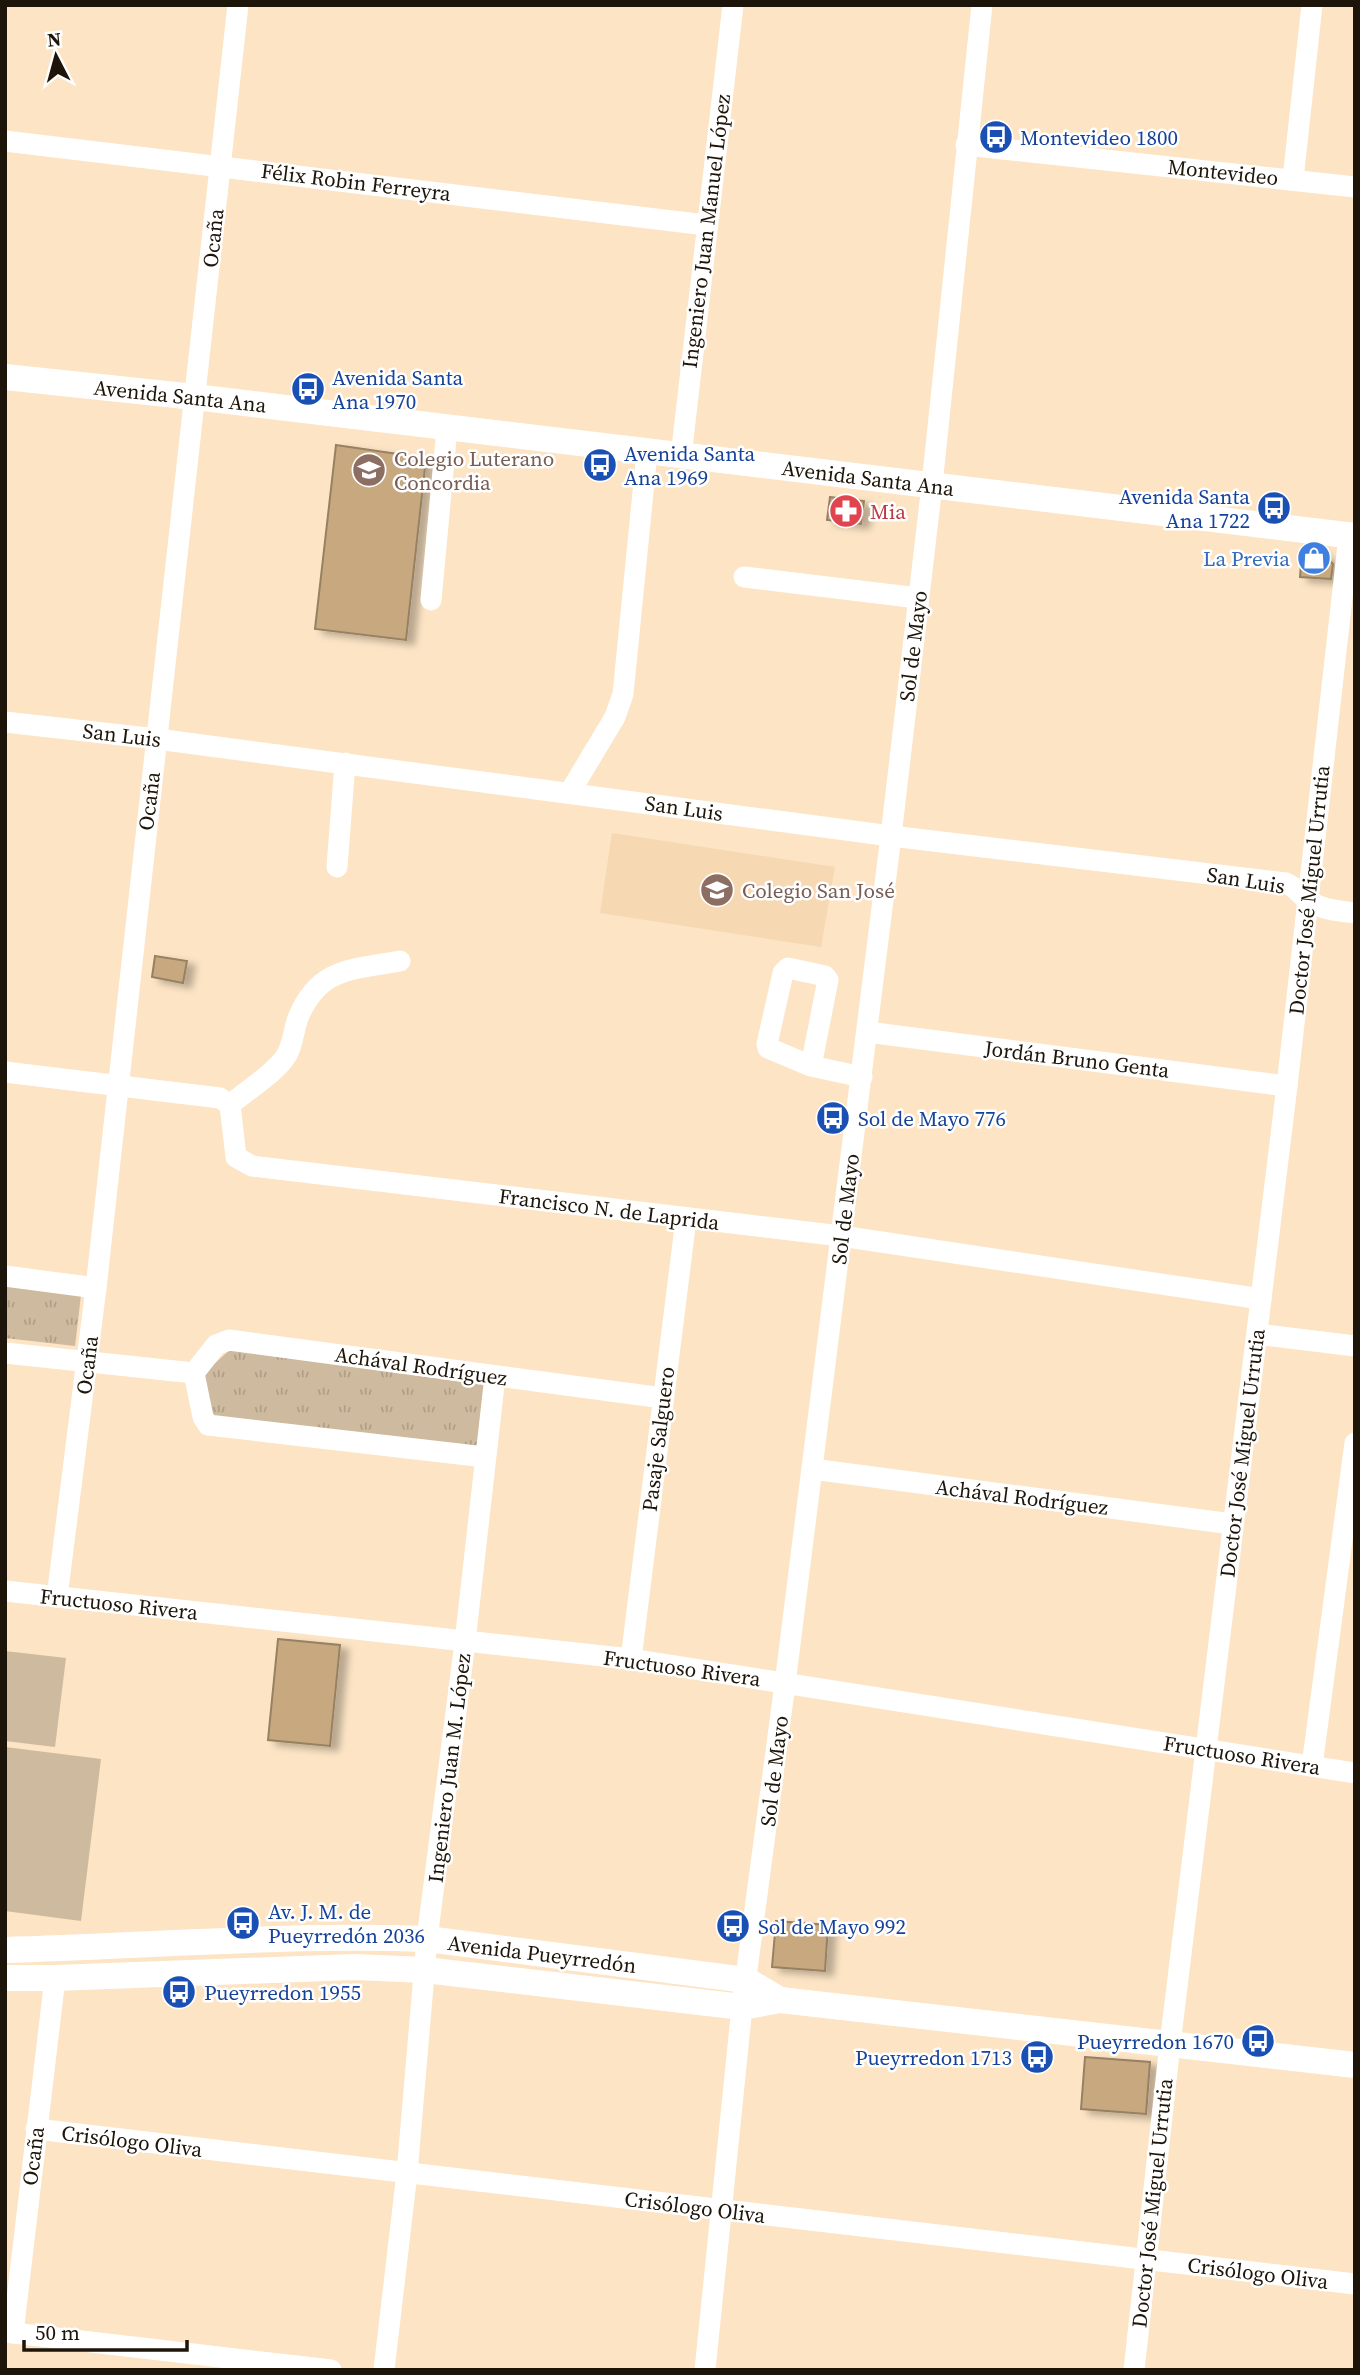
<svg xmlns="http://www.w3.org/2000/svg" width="1360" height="2375" viewBox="0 0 1360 2375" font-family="'Source Serif 4',serif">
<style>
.built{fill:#f6d9b2}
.grass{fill:url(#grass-tufts)}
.garden{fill:#ceba9e}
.building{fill:#c7a87f;stroke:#978163;stroke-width:2;filter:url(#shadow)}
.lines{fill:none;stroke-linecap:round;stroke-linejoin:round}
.minor{stroke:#fff;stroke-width:21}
.major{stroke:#fff;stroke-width:26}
.labels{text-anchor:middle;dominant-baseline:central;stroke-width:5;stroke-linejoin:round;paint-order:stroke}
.transit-label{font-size:21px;fill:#164399;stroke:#fff;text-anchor:start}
.street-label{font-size:21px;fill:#1d1509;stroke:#fff}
.education-label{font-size:21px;fill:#785e54;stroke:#fff;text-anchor:start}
.health-label{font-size:21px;fill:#be3a42;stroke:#fff;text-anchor:start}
.shop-label{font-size:21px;fill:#366cbe;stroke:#fff;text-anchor:end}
</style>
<defs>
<pattern id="grass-tufts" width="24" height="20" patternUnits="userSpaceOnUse" patternTransform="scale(1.75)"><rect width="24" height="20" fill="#ceba9e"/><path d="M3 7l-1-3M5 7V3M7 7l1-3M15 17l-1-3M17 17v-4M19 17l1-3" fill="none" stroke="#b09f87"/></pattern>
<filter id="shadow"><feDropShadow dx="8" dy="4.5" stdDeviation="3.5" flood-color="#0004"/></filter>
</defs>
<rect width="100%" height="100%" fill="#fce4c4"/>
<!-- built -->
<path class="built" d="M612 833 835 867 821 947 600 913Z"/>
<!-- grass -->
<g class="grass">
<path d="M5 1281 81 1295 75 1346 5 1338Z"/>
<path d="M233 1347 490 1381 482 1450 214 1420 202 1375Z"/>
</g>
<!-- garden -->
<g class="garden">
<path d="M5 1651 66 1658 55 1747 5 1741Z"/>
<path d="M5 1747 101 1759 81 1921 5 1911Z"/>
</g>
<!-- building -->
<g class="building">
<path d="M336 445 426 458 406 640 315 629Z"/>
<path d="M830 497 864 501 861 524 827 520Z"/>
<path d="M1302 550H1318L1333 564 1331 579 1300 577Z"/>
<path d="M155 956 187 961 183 983 152 977Z"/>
<path d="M278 1639 340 1645 330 1746 268 1740Z"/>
<path d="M776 1921 828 1925 825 1971 772 1967Z"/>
<path d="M1085 2057 1150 2062 1146 2114 1081 2109Z"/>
</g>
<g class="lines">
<!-- minor -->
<g class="minor">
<path d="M5 141 706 225"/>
<path d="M966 145 1355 187"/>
<path d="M1293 179 1312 5"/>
<path d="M681 457 733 5"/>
<path d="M744 577 918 598"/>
<path d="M431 600 447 428"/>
<path d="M5 722 157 739 891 836 1286 883C1296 887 1301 896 1309 901 1323 910 1339 911 1355 913"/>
<path d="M570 792 615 717 623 694 647 452"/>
<path d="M337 867 345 763"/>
<path d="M867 1032 1287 1086"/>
<path d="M811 1066 828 980 825 976 788 968 783 973 767 1044 768 1048 811 1066 862 1077"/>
<path d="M5 1072 220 1098 230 1105 236 1157 252 1166 841 1236 1261 1299"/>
<path d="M230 1105C247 1090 270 1077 284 1059 293 1048 293 1031 298 1018 319 967 352 970 400 961"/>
<path d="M5 1276 96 1288"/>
<path d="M1257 1334 1355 1346"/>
<path d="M5 1353 194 1373"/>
<path d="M485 1457 208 1425 203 1417 194 1373 216 1345 229 1340 663 1398"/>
<path d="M812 1469 1232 1524"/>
<path d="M5 1591 631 1659 1355 1773"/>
<path d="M57 1597 96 1288 238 5"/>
<path d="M631 1659 686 1219"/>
<path d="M1312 1766 1355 1443"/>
<path d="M36 2129 1355 2284"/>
<path d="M5 2332 331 2370"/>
<path d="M13 2333 55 1978"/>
<path d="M384 2370 407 2173 427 1939 465 1642 495 1376"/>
<path d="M705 2370 742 2007 785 1684 891 836 932 485 982 5"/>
<path d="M1134 2370 1170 2044 1287 1086 1349 536"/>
</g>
<!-- major -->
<g class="major">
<path d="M5 377 195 397 1355 536"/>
<path d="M5 1950C146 1946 287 1934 427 1939L746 1980 780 2000"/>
<path d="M5 1978H55L354 1967 425 1970 742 2007 780 2000 1355 2065"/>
</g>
</g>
<!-- icons -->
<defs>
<g id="bus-disc" transform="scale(1.75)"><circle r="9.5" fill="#1a4fb4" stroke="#fff"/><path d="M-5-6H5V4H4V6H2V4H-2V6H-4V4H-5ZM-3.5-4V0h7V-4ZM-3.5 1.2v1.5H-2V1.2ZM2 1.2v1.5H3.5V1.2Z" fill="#fff"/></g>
<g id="school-disc" transform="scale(1.75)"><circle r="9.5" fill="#8d6e63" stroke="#fff"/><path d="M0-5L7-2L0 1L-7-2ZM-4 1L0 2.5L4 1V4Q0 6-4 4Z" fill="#fff"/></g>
<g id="pharmacy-disc" transform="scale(1.75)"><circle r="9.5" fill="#e0444e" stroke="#fff"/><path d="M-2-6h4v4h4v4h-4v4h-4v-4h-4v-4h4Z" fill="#fff"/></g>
<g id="shop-disc" transform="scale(1.75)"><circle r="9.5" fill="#3f7fe0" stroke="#fff"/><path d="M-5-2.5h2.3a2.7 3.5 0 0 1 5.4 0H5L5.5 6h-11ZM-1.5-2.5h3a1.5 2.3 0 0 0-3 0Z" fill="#fff"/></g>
</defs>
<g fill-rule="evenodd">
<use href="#bus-disc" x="996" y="137"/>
<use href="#bus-disc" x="308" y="389"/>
<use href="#bus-disc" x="600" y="465"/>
<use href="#school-disc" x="369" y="470"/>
<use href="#bus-disc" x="1274" y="508"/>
<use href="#pharmacy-disc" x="846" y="511"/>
<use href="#shop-disc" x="1314" y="558"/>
<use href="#school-disc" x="717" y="890"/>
<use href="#bus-disc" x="833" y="1118"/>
<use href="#bus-disc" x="243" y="1923"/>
<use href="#bus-disc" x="733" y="1926"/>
<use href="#bus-disc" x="179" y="1992"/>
<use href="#bus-disc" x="1258" y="2041"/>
<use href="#bus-disc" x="1037" y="2057"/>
</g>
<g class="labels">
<!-- transit labels -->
<g class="transit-label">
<text x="1020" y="137">Montevideo 1800</text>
<text x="332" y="377">Avenida Santa<tspan x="332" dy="24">Ana 1970</tspan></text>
<text x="624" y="453">Avenida Santa<tspan x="624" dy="24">Ana 1969</tspan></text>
<text x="1250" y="496" text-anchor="end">Avenida Santa<tspan x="1250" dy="24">Ana 1722</tspan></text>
<text x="858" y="1118">Sol de Mayo 776</text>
<text x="268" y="1911">Av. J. M. de<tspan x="268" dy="24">Pueyrredón 2036</tspan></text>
<text x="758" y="1926">Sol de Mayo 992</text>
<text x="204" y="1992">Pueyrredon 1955</text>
<text x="1234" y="2041" text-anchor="end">Pueyrredon 1670</text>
<text x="1012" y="2057" text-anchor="end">Pueyrredon 1713</text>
</g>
<!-- street labels -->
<g class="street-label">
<text transform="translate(1223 172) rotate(6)">Montevideo</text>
<text transform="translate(356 182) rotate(7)">Félix Robin Ferreyra</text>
<text transform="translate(706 231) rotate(-83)">Ingeniero Juan Manuel López</text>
<text transform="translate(213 238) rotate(-84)">Ocaña</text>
<text transform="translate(180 396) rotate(6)">Avenida Santa Ana</text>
<text transform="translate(868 478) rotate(7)">Avenida Santa Ana</text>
<text transform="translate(913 646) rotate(-83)">Sol de Mayo</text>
<text transform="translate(122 735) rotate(7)">San Luis</text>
<text transform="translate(149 801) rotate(-83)">Ocaña</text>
<text transform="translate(684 808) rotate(8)">San Luis</text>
<text transform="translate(1246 880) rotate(9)">San Luis</text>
<text transform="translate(1309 890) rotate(-84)">Doctor José Miguel Urrutia</text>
<text transform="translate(1077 1059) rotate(7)">Jordán Bruno Genta</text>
<text transform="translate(609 1209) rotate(7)">Francisco N. de Laprida</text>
<text transform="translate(845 1209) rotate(-83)">Sol de Mayo</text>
<text transform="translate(87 1365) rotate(-83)">Ocaña</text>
<text transform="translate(421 1366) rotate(8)">Achával Rodríguez</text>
<text transform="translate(658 1439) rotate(-83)">Pasaje Salguero</text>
<text transform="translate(1242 1453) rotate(-83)">Doctor José Miguel Urrutia</text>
<text transform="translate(1022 1497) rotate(7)">Achával Rodríguez</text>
<text transform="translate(119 1604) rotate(6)">Fructuoso Rivera</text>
<text transform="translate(682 1668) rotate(8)">Fructuoso Rivera</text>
<text transform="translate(1242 1755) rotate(9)">Fructuoso Rivera</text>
<text transform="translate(449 1768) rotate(-83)">Ingeniero Juan M. López</text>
<text transform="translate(774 1771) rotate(-83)">Sol de Mayo</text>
<text transform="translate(542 1954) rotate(7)">Avenida Pueyrredón</text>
<text transform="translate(132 2141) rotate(7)">Crisólogo Oliva</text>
<text transform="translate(33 2156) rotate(-83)">Ocaña</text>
<text transform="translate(1152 2203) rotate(-84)">Doctor José Miguel Urrutia</text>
<text transform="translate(695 2207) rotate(7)">Crisólogo Oliva</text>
<text transform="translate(1258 2273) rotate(7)">Crisólogo Oliva</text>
</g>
<!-- education labels -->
<g class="education-label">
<text x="394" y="458">Colegio Luterano<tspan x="394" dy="24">Concordia</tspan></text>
<text x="742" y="890">Colegio San José</text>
</g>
<!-- health labels -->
<g class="health-label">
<text x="870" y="511">Mia</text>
</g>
<!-- shop labels -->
<g class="shop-label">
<text x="1290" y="558">La Previa</text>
</g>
</g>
<!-- border -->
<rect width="1360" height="2375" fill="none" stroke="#1d1509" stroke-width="14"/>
<!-- north arrow -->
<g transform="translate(56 56) rotate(354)" stroke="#ffffff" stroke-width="5" paint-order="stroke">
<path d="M0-5L12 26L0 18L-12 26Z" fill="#1d1509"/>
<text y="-10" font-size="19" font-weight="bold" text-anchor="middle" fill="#1d1509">N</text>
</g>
<!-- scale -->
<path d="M24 2340v10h163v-10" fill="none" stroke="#1d1509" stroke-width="3.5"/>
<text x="35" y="2340" font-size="21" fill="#1d1509" stroke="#ffffff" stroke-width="5" paint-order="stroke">50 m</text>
</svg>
